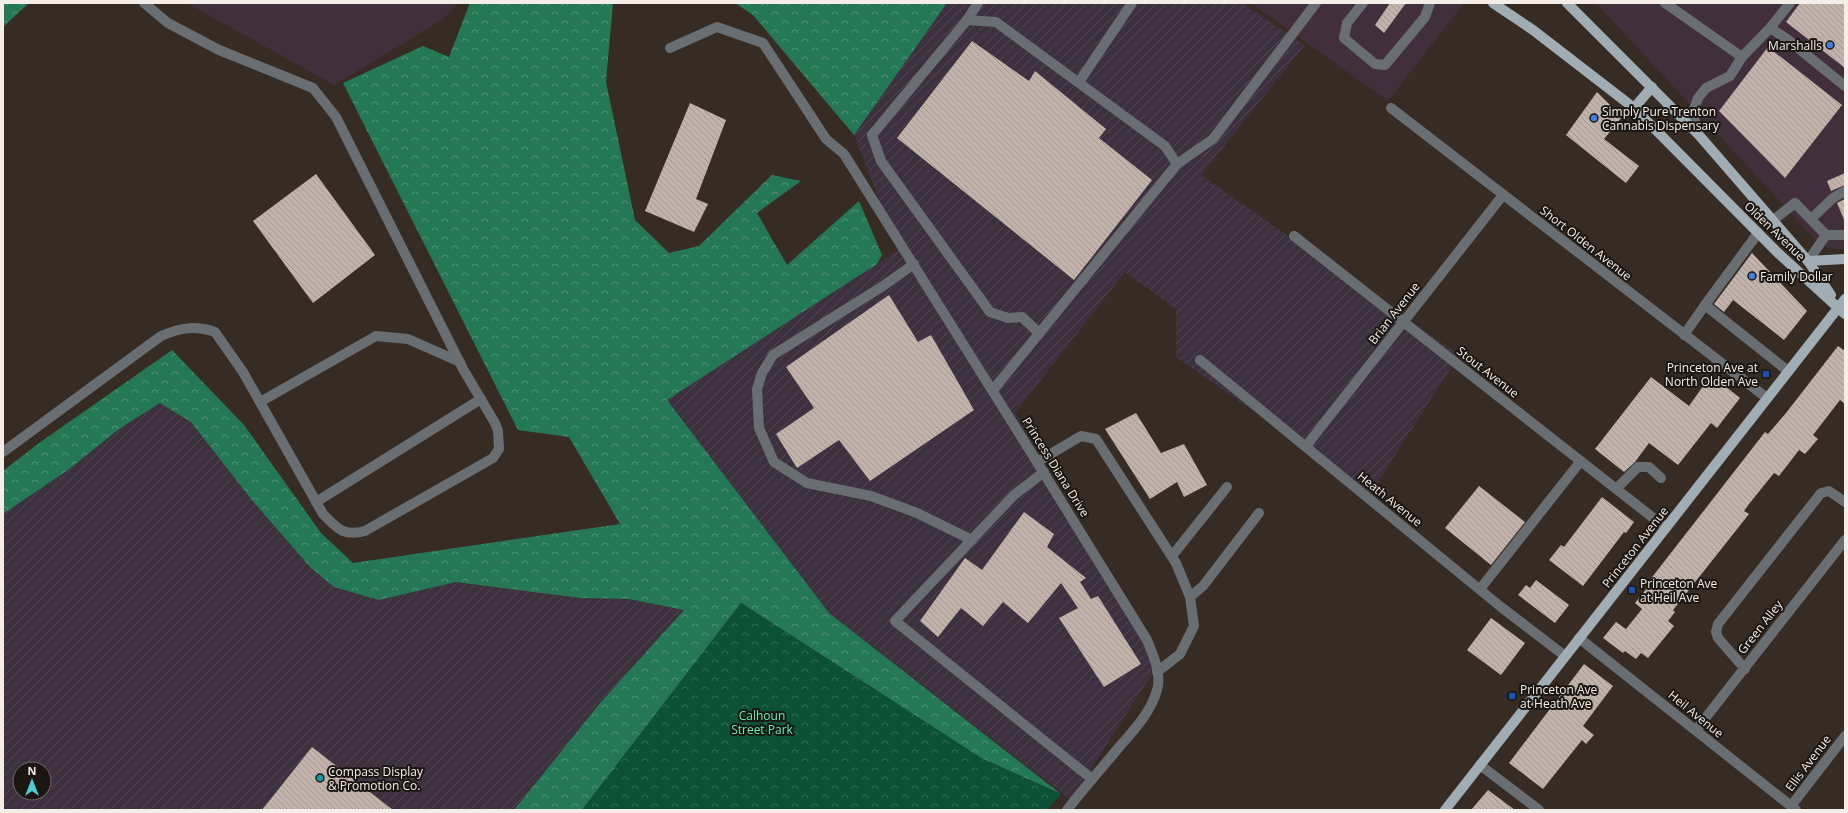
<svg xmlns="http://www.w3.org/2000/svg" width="1848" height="813" viewBox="0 0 1848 813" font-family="'Open Sans',sans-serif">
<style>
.commercial{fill:#41303b}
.industrial{fill:url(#industrial-furrows);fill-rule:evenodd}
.forest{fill:url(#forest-crowns)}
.park{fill:url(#park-crowns)}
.building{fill:url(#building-back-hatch)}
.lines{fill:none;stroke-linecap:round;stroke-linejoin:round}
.minor{stroke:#686e72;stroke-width:10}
.major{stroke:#a1adb5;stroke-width:10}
.shop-dot{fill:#3f7fe0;stroke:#1b1612;stroke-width:1.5}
.transit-dot{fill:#1a4fb4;stroke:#1b1612;stroke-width:1.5}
.culture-dot{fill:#0f9aa8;stroke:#1b1612;stroke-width:1.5}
.labels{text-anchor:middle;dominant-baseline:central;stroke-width:4;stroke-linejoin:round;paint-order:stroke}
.poi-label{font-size:12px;fill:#f5ede8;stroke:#1b1612;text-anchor:start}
.street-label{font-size:12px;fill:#f5ede8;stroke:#1b1612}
.park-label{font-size:12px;fill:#63f0b3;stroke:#1b1612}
</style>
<defs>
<pattern id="industrial-furrows" width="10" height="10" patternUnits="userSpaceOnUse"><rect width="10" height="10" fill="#3d3140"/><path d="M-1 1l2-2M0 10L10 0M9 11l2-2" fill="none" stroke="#504552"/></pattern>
<pattern id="forest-crowns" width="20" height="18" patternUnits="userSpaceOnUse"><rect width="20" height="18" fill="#257856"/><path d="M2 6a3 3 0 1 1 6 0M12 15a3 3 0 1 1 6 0" fill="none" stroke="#509276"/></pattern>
<pattern id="park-crowns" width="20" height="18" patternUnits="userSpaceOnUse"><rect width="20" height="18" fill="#0c5137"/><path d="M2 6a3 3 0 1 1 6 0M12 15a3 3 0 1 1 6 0" fill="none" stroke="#306a54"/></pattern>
<pattern id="building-back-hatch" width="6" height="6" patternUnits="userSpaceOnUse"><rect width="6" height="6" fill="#c2b3aa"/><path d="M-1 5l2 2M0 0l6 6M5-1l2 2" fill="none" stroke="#a49891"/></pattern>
</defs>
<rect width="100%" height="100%" fill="#372c24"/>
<!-- commercial -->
<g class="commercial">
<path d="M187 3H458L442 20 334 85Z"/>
<path d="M1251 3H1464L1388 101Z"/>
<path d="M1596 3H1845V249L1827 248 1814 238Z"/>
</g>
<!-- industrial -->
<g class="industrial">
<path d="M947 3H1242L1305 45 1201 175 1459 355 1371 493 1176 357V309L1125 272 1015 413 1160 662 1071 800 829 613 667 400 905 246 885 214 854 135Z"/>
<path d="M160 403 191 422 251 499 310 567 379 600 456 582 581 598 629 599 685 610 601 702 514 810H3V514L68 470 119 429ZM20 769H44V793H20Z"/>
</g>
<!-- forest -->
<g class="forest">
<path d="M3 3H29L3 27Z"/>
<path d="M470 3H613L606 82 635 220 669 253 699 246 772 175 801 181 757 213 787 265 859 201 882 255 877 264 667 400 829 613 1061 794 981 758 741 603 582 810H514L601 702 684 610 629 599 581 598 456 582 379 600 334 587 310 567 251 499 191 422 160 403 119 429 68 470 3 514V471L39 443 172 350 244 425 321 533 353 563 620 524 569 437 518 430 343 83 423 46 449 57Z"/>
<path d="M735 3H947L854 135 753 15Z"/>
</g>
<!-- park -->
<path class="park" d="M741 603 981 758 1061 794 1047 810H582Z"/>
<!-- building -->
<g class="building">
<path d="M1390 3H1406L1384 33 1375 25Z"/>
<path d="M1800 3H1845V68L1786 22Z"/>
<path d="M972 41 1029 81 1035 71 1106 129 1099 138 1152 180 1074 280 897 138Z"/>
<path d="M1768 47 1842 105 1785 178 1719 111Z"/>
<path d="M1597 92 1622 117 1604 139 1639 166 1626 183 1566 135Z"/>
<path d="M690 103 726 120 696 199 708 204 694 232 645 211Z"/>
<path d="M1845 173V185L1831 191 1827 181Z"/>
<path d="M316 174 375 255 313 303 253 221Z"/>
<path d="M1845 199V222L1837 203Z"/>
<path d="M1752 253 1807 311 1784 340 1733 300 1724 312 1714 304Z"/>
<path d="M889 295 918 342 931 335 974 410 870 481 839 440 797 468 776 434 814 408 786 367Z"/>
<path d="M1838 346 1845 351V404L1840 400 1813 435 1818 439 1805 454 1799 450 1779 476 1774 473 1749 504 1744 511 1749 514 1673 610 1675 612 1668 621 1674 626 1648 658 1641 653 1636 659 1625 651 1623 653 1603 638 1616 622 1626 629 1642 609 1635 603 1648 587 1646 585 1765 432 1768 434 1786 413Z"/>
<path d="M1711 375 1740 398 1717 428 1711 423 1678 465 1649 443 1635 462 1624 472 1595 449 1651 377 1689 406Z"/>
<path d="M1136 413 1161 453 1184 444 1207 485 1184 497 1177 482 1150 499 1105 429Z"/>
<path d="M1479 486 1525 522 1491 565 1445 528Z"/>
<path d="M1602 497 1634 522 1626 533 1624 532 1583 586 1549 560 1561 545 1564 547Z"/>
<path d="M1024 512 1054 534 1047 547 1086 578 1080 582 1091 599 1098 596 1141 664 1104 687 1059 618 1078 608 1061 583 1028 623 1003 602 983 626 961 608 938 637 920 621 965 558 982 570Z"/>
<path d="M1536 580 1569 605 1555 623 1518 595 1526 585 1530 588Z"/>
<path d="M1491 618 1525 643 1501 675 1467 650Z"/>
<path d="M1584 664 1613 686 1583 726 1594 735 1586 744 1582 740 1543 789 1509 763Z"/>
<path d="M312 747 393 810H262Z"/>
<path d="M1488 790 1515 810H1471Z"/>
</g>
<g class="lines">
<!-- minor -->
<g class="minor">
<path d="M1363 3 1347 23 1344 38 1375 64 1385 65 1425 17 1430 3"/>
<path d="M1665 3 1742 57 1770 28 1790 3"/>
<path d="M967 20 978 3"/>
<path d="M1770 28 1787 39 1845 86"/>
<path d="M670 48 717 27 763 43 826 139 844 154 1037 462 1147 640C1153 655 1162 674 1157 690 1151 712 1134 730 1120 746 1102 768 1084 788 1067 810"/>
<path d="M1079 82 1132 3"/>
<path d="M1391 108 1767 398"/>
<path d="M1698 134 1693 112 1698 98 1706 88 1730 76 1742 57"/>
<path d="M1177 164 1213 139 1316 3"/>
<path d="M1811 219 1833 198 1845 191"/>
<path d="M1772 221 1795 203 1826 235 1808 261"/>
<path d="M1826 235H1845"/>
<path d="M1294 236 1666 528"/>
<path d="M914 264 883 286 773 355 762 373 757 389 759 428 774 462 807 483 871 496 917 513 972 540"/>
<path d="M1705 305 1758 233"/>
<path d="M1684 335 1705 305 1788 371"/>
<path d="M1200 360 1501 607 1565 656"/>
<path d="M993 390 1177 164 1165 146 996 22 967 20 872 135 881 161 990 312 1008 318 1022 317 1039 333"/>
<path d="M260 402 376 336 408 339 460 362"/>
<path d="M1306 446 1503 195"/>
<path d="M3 452 161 336C180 328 195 325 215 332L243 372 323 514C337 528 343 537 365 531L493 458 499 449 498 431 495 423 463 369 336 117 313 88 219 50 168 23 144 3"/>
<path d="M1037 462 1081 436 1096 439 1176 563 1190 597 1194 626 1180 654 1157 672"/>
<path d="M1044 472 1014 495 895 621 1092 779"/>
<path d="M1616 489 1638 467H1649L1661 478"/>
<path d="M316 502 481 399"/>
<path d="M1172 556 1227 487"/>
<path d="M1480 589 1580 462"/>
<path d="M1190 597 1203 586 1259 513"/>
<path d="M1579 638 1796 810"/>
<path d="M1745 669 1718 638 1716 632 1718 624 1821 493 1829 491 1845 502"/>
<path d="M1696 730 1845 540"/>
<path d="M1480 765 1539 810"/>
<path d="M1791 806 1845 736"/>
</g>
<!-- major -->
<g class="major">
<path d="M1493 3 1533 30 1634 108 1778 253 1845 314"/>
<path d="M1567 3 1698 134 1808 261 1831 295"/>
<path d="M1634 108 1652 87"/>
<path d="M1808 261 1845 259"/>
<path d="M1445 810 1845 299"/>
</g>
</g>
<!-- markers -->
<g class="shop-dot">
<circle cx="1830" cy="45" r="4"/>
<circle cx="1594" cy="118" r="4"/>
<circle cx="1752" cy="276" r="4"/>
</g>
<g class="transit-dot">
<rect x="1762" y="370" width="8" height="8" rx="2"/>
<rect x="1628" y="586" width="8" height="8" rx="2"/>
<rect x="1508" y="692" width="8" height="8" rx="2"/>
</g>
<circle class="culture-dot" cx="320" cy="778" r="4"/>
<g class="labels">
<!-- poi labels -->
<g class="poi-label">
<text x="1822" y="45" text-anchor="end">Marshalls</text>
<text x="1602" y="111">Simply Pure Trenton<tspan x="1602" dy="14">Cannabis Dispensary</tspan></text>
<text x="1760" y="276">Family Dollar</text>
<text x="1758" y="367" text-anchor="end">Princeton Ave at<tspan x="1758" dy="14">North Olden Ave</tspan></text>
<text x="1640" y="583">Princeton Ave<tspan x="1640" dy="14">at Heil Ave</tspan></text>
<text x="1520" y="689">Princeton Ave<tspan x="1520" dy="14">at Heath Ave</tspan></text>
<text x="328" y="771">Compass Display<tspan x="328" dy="14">&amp; Promotion Co.</tspan></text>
</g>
<!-- street labels -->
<g class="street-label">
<text transform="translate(1775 231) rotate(44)">Olden Avenue</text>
<text transform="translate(1586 243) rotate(38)">Short Olden Avenue</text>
<text transform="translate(1394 313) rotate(-52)">Brian Avenue</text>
<text transform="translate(1488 372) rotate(38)">Stout Avenue</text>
<text transform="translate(1056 467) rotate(58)">Princess Diana Drive</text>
<text transform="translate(1390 499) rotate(39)">Heath Avenue</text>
<text transform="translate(1635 547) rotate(-52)">Princeton Avenue</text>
<text transform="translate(1760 627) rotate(-52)">Green Alley</text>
<text transform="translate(1696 714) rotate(39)">Heil Avenue</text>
<text transform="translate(1808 763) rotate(-53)">Ellis Avenue</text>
</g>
<!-- park labels -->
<g class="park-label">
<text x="762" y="715">Calhoun<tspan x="762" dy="14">Street Park</tspan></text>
</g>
</g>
<!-- border -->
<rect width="1848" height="813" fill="none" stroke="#f5ede8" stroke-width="8"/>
<!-- north arrow -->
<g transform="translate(32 781)"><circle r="19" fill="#1b1612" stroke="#726c68"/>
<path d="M0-3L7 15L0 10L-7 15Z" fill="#51ccd4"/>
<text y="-6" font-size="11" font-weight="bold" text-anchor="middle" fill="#f5ede8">N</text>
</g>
</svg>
